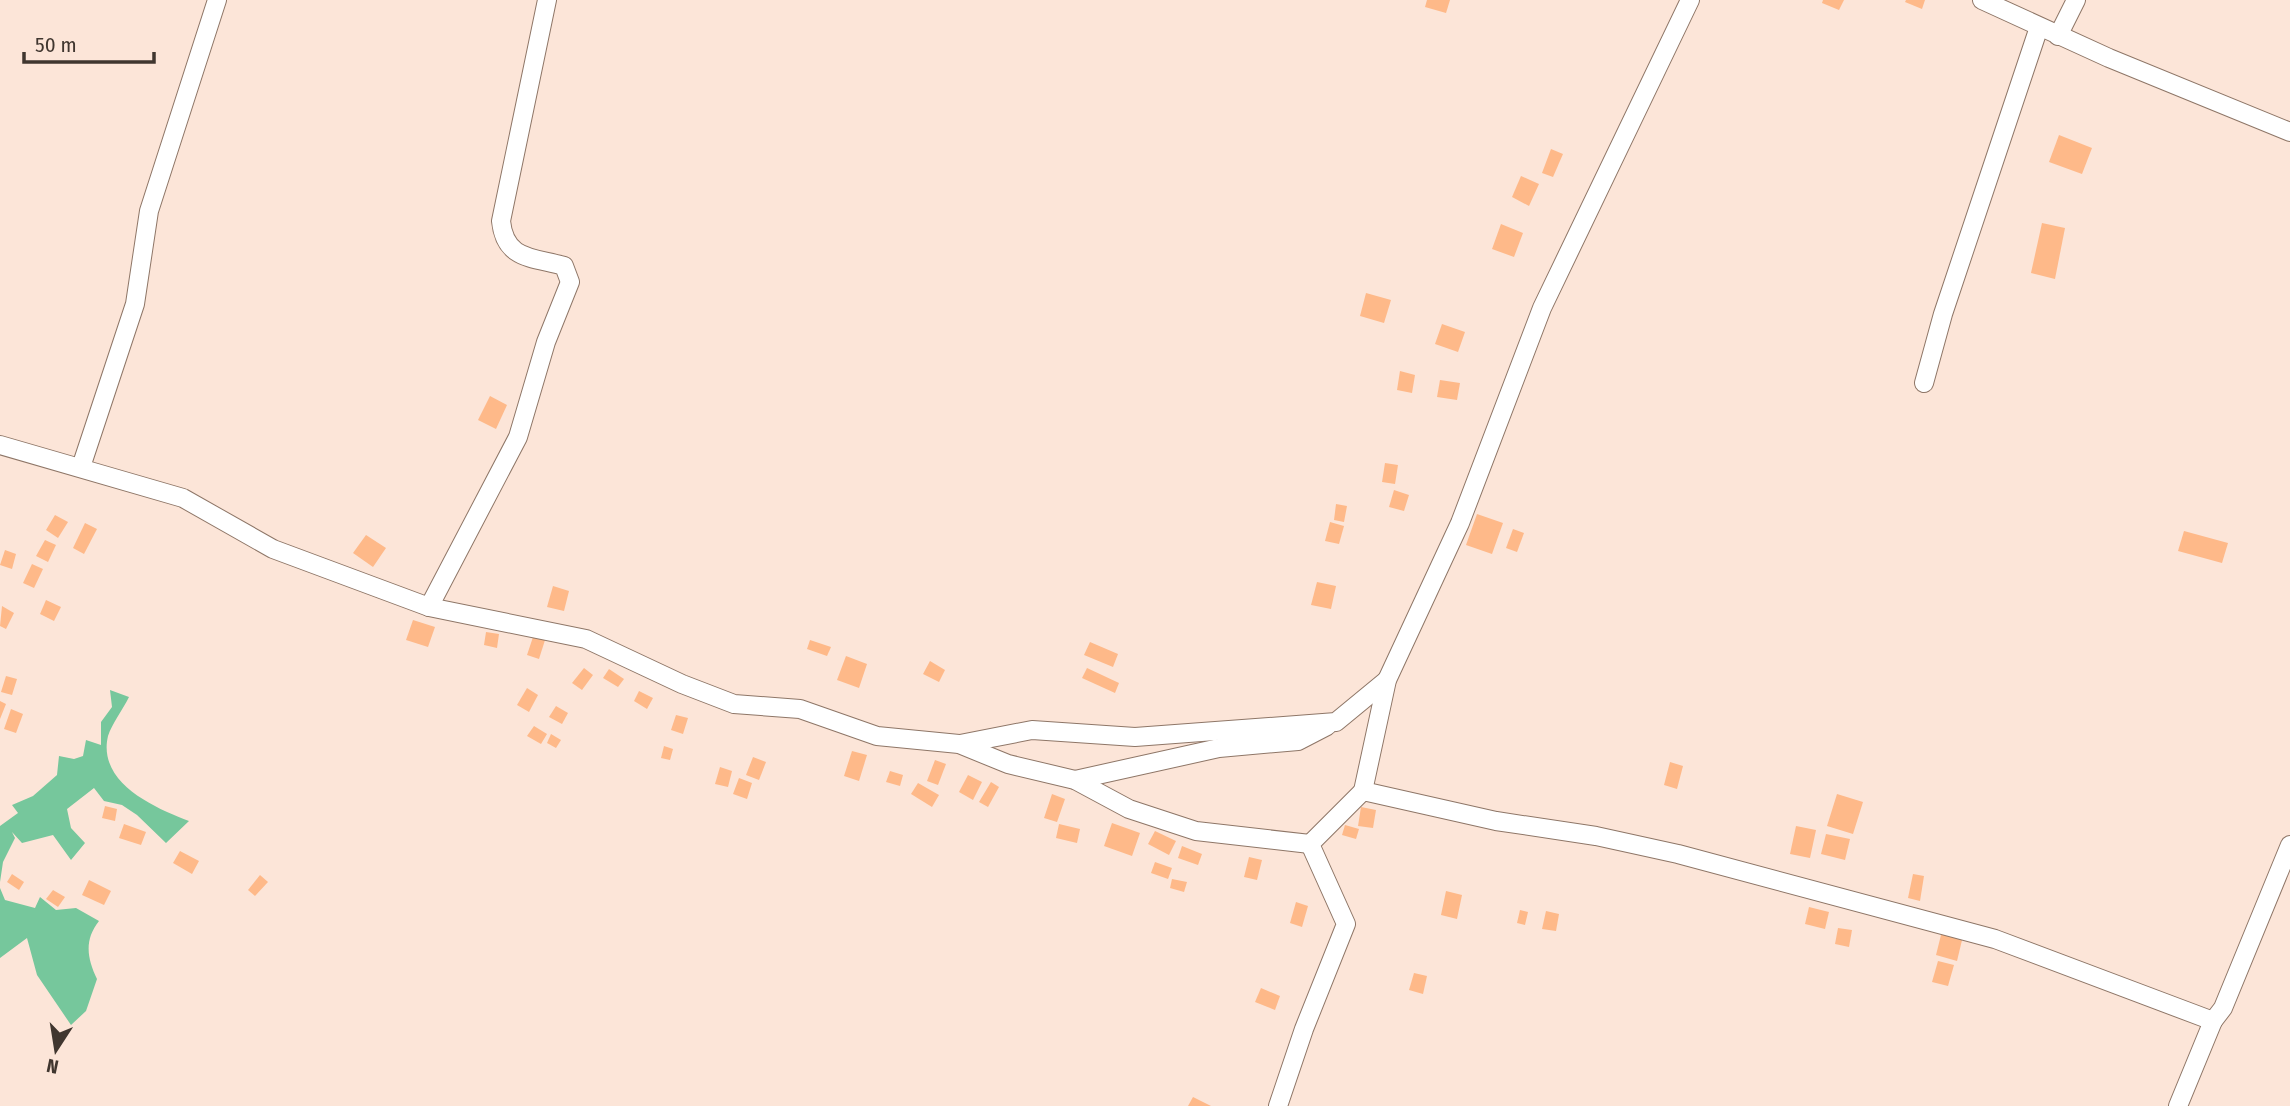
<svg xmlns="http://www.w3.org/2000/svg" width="2290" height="1106" viewBox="0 0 2290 1106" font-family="'Fira Sans Condensed',sans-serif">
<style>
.forest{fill:#76c79c}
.building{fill:#feb989}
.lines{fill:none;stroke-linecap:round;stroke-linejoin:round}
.minor-casing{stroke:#8e7667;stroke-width:20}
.minor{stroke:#fff;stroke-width:18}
</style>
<rect width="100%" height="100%" fill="#fce5d8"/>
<!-- forest -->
<g class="forest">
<path d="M110 690 129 697C123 709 112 724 108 736 97 783 155 808 189 821L166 843 137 815 122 805 104 801 94 788 67 809 71 828 85 843 71 860 53 835 22 843 12 832 15 838 3 862 0 882V826L18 813 12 805 33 796 57 775 59 756 74 759 83 756 86 740 101 745V722L112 707Z"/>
<path d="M0 888 5 900 35 908 40 897 56 910 76 908 99 921C84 940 87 958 97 979L86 1011 71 1025 37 975 27 938 0 958Z"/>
</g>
<!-- building -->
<g class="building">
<path d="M1427 0H1450L1446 13 1425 7Z"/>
<path d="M1823 0H1844L1839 10 1822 3Z"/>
<path d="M1906 0H1925L1922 9 1905 2Z"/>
<path d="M2059 135 2092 148 2082 174 2049 162Z"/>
<path d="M1551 149 1563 154 1553 177 1542 173Z"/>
<path d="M1521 176 1539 184 1529 206 1512 197Z"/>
<path d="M2042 223 2065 228 2055 279 2031 273Z"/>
<path d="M1501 224 1523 233 1514 257 1492 249Z"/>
<path d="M1366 293 1391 300 1384 323 1360 316Z"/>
<path d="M1442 324 1465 332 1458 352 1435 344Z"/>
<path d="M1400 371 1415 375 1412 393 1397 390Z"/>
<path d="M1440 380 1460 383 1457 400 1437 397Z"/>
<path d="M490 396 507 405 496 429 478 420Z"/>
<path d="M1385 463 1398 465 1395 484 1382 482Z"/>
<path d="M1394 490 1409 495 1404 511 1389 507Z"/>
<path d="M1336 504 1347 506 1344 522 1334 520Z"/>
<path d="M1477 514 1503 523 1492 554 1466 545Z"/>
<path d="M55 515 68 522 58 538 46 530Z"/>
<path d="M1330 522 1344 526 1339 544 1325 541Z"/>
<path d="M85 523 97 529 84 554 73 548Z"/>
<path d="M1513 529 1524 533 1517 552 1506 548Z"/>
<path d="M2184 531 2228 543 2222 563 2178 551Z"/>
<path d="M366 535 386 548 373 567 353 553Z"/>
<path d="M45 540 56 545 48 562 36 556Z"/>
<path d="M5 550 16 554 12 569 0 565Z"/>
<path d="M32 564 43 569 34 588 23 583Z"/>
<path d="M1317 582 1336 586 1331 609 1311 605Z"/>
<path d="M553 586 569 591 564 611 547 607Z"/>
<path d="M46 600 61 607 54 621 40 614Z"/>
<path d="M2 606 14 613 6 629 0 626Z"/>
<path d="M413 620 435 627 428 647 406 640Z"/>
<path d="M486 632 499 634 497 648 484 645Z"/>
<path d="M533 637 545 640 539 659 527 655Z"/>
<path d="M810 640 831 647 827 656 807 649Z"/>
<path d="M1090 642 1118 654 1113 667 1084 655Z"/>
<path d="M846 656 867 664 859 688 837 680Z"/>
<path d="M930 661 945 670 939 682 923 674Z"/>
<path d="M584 668 593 675 582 690 572 683Z"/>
<path d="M1087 668 1119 683 1115 693 1082 678Z"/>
<path d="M609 669 624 679 618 687 603 678Z"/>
<path d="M6 676 17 679 12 695 1 692Z"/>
<path d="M527 688 538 695 529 712 517 705Z"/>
<path d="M639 691 653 698 647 709 634 701Z"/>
<path d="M0 701 6 704 0 719Z"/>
<path d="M556 706 568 713 562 724 549 717Z"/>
<path d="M11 709 23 714 16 733 4 729Z"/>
<path d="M676 715 688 718 683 734 671 730Z"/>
<path d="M534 726 547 734 541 744 527 736Z"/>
<path d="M551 734 561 740 556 748 547 743Z"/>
<path d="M664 746 673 749 670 760 661 758Z"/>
<path d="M852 751 867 755 859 781 844 776Z"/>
<path d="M753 757 766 762 759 780 746 775Z"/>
<path d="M935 760 946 764 938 785 927 781Z"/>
<path d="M1670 762 1683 766 1677 789 1664 785Z"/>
<path d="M720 767 732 771 728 787 715 784Z"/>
<path d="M890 771 903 775 900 786 886 782Z"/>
<path d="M968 775 982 782 973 800 959 792Z"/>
<path d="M739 778 752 783 747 799 733 794Z"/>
<path d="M991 782 999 787 988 807 979 802Z"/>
<path d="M918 783 939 795 932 807 911 794Z"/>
<path d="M1052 794 1065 799 1057 822 1044 818Z"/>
<path d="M1837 794 1863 802 1853 834 1827 826Z"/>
<path d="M105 806 117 809 115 821 102 818Z"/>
<path d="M1361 807 1376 810 1373 828 1358 826Z"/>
<path d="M1112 823 1140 833 1132 856 1104 846Z"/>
<path d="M124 824 146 832 141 845 119 838Z"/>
<path d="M1059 824 1080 829 1077 843 1056 838Z"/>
<path d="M1345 825 1359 829 1356 839 1342 835Z"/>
<path d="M1796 826 1816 830 1810 858 1790 854Z"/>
<path d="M1155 831 1176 841 1169 855 1148 844Z"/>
<path d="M1826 834 1850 839 1845 860 1821 854Z"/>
<path d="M1182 846 1202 854 1198 865 1178 858Z"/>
<path d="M180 851 199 861 192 874 173 863Z"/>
<path d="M1249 857 1262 860 1257 880 1244 877Z"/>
<path d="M1155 862 1172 868 1168 879 1151 873Z"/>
<path d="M12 874 24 882 19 890 7 882Z"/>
<path d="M1913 874 1924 876 1920 901 1908 898Z"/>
<path d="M260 875 268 882 255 896 248 890Z"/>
<path d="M1172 879 1187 882 1184 892 1170 888Z"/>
<path d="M89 880 111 891 104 905 82 895Z"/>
<path d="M53 890 65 897 58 907 46 899Z"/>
<path d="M1446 891 1462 895 1457 919 1441 915Z"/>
<path d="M1296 902 1308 906 1302 927 1290 923Z"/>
<path d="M1809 907 1829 912 1825 929 1805 924Z"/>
<path d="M1520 910 1528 912 1525 925 1517 923Z"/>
<path d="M1546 911 1559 914 1556 931 1542 929Z"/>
<path d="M1838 928 1852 930 1849 947 1835 944Z"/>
<path d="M1942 931 1963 936 1957 961 1936 955Z"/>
<path d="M1938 961 1954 965 1948 986 1932 982Z"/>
<path d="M1414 973 1427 976 1423 994 1409 990Z"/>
<path d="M1261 988 1280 996 1275 1010 1255 1002Z"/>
<path d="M1193 1097 1211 1106H1188Z"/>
</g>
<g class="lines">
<!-- minor casing -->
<g class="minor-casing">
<g id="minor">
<path d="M1982 0 2109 58 2290 132"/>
<path d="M2058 36 2076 0"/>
<path d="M1924 383 1943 314 2039 27"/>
<path d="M0 445 183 498 273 549 429 607 586 639 682 684 734 704 800 709 877 736 959 744 1008 764 1075 780 1129 809 1196 831 1310 844"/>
<path d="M81 467 135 304 149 211 217 0"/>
<path d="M429 607 518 437 546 342 570 282 564 266C532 257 505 260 501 221L547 0"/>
<path d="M960 744 1032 730 1135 737 1336 722 1387 680"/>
<path d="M1075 780 1219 748 1298 741 1327 726"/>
<path d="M1363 791 1387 680 1460 523 1542 308 1690 0"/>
<path d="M1278 1106 1304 1029 1346 924 1310 844 1363 791 1496 821 1596 836 1678 854 1995 939 2213 1021 2223 1008 2290 845"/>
<path d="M2178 1106 2213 1021"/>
</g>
</g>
<!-- minor -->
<use href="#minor" class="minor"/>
</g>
<!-- north arrow -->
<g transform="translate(56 1050) rotate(192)" stroke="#fce5d8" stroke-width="5" paint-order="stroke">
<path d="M0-5L12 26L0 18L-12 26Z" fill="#40362f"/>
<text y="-10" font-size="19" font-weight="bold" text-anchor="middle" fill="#40362f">N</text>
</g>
<!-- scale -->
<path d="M24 52v10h130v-10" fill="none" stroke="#40362f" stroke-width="3.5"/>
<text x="35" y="52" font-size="21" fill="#40362f" stroke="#fce5d8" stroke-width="5" paint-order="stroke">50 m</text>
</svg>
